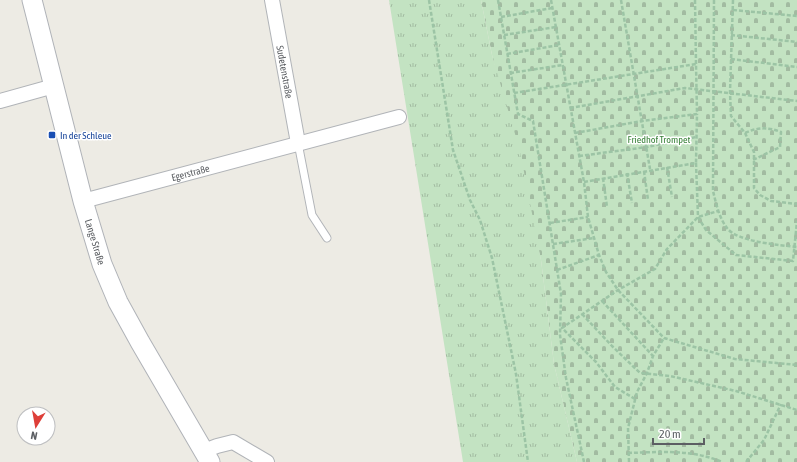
<svg xmlns="http://www.w3.org/2000/svg" width="797" height="462" viewBox="0 0 797 462" font-family="'Asap Condensed',sans-serif">
<style>
.cemetery{fill:url(#cemetery-stones)}
.park{fill:url(#park-tufts)}
.lines{fill:none;stroke-linecap:round;stroke-linejoin:round}
.lane-casing{stroke:#b1b4b8;stroke-width:9}
.street-casing{stroke:#b1b4b8;stroke-width:16}
.secondary-casing{stroke:#b0b3b8;stroke-width:21}
.path{stroke:#9cc4a5;stroke-width:2.5;stroke-dasharray:4 2;stroke-linecap:butt}
.lane{stroke:#fff;stroke-width:7}
.street{stroke:#fff;stroke-width:14}
.secondary{stroke:#fff;stroke-width:19}
.transit-dot{fill:#1a4fb4;stroke:#fff;stroke-width:1.5}
.labels{text-anchor:middle;dominant-baseline:central;stroke-width:3;stroke-linejoin:round;paint-order:stroke}
.street-label{font-size:10px;fill:#5c5f63;stroke:#fff}
.transit-label{font-size:10px;fill:#164399;stroke:#fff;text-anchor:start}
.park-label{font-size:10px;fill:#3b833b;stroke:#fff}
</style>
<defs>
<pattern id="cemetery-stones" width="16" height="16" patternUnits="userSpaceOnUse"><rect width="16" height="16" fill="#c3e3c2"/><path d="M2 7V4a2 2 0 0 1 4 0v3zM10 15v-3a2 2 0 0 1 4 0v3z" fill="#a2bba1"/></pattern>
<pattern id="park-tufts" width="24" height="20" patternUnits="userSpaceOnUse"><rect width="24" height="20" fill="#c3e3c2"/><path d="M3 7l-1-3M5 7V3M7 7l1-3M15 17l-1-3M17 17v-4M19 17l1-3" fill="none" stroke="#a2bba1"/></pattern>
</defs>
<rect width="100%" height="100%" fill="#edebe4"/>
<!-- cemetery -->
<path class="cemetery" d="M481 0H797V462H577L554 364 541 260 492 55Z"/>
<!-- park -->
<path class="park" d="M389 0H481L492 55 520 151 541 260 554 364 577 462H463Z"/>
<g class="lines">
<!-- lane casing -->
<g class="lane-casing">
<path id="lane" d="M298 143 312 215 327 238"/>
</g>
<!-- street casing -->
<g class="street-casing">
<g id="street">
<path id="s1" d="M272 0 298 143"/>
<path d="M0 101 54 86"/>
<path id="s2" d="M83 201 399 117"/>
<path d="M204 451 217 446 233 442 267 462"/>
</g>
</g>
<!-- secondary casing -->
<g class="secondary-casing">
<g id="secondary">
<path id="s3" d="M32 0 83 201 102 264 118 302 140 342 210 462"/>
</g>
</g>
<!-- path -->
<g class="path">
<path d="M429 0 453 150 470 200 480 220 492 258 516 374 528 462"/>
<path d="M498 0 518 114 533 121 561 294 560 335 566 378 584 462"/>
<path d="M551 0 584 182 588 217 599 255 606 272 618 290 664 338 735 359 797 365"/>
<path d="M621 0 650 169"/>
<path d="M695 0 696 64"/>
<path d="M714 0 713 191C716 203 719 218 727 228 737 242 780 245 797 247"/>
<path d="M733 0 730 92 731 116 745 133 754 152V188L760 195 771 201 797 204"/>
<path d="M733 10 797 16"/>
<path d="M501 17 552 8"/>
<path d="M504 35 556 27"/>
<path d="M731 35 797 42"/>
<path d="M507 54 559 45"/>
<path d="M731 59 797 67"/>
<path d="M510 73 563 65"/>
<path d="M514 93 696 64 697 114 642 121 575 133"/>
<path d="M570 108 685 88 797 101"/>
<path d="M745 133C758 127 768 127 781 132L780 147 753 160"/>
<path d="M579 156 647 147 696 137"/>
<path d="M696 163 698 217 706 230 736 255 793 261 797 221"/>
<path d="M667 167 672 197"/>
<path d="M644 171 648 200"/>
<path d="M627 173 632 203"/>
<path d="M603 178 607 207"/>
<path d="M584 182 696 163 697 114"/>
<path d="M550 223 588 217"/>
<path d="M553 244 594 238"/>
<path d="M557 270 599 255"/>
<path d="M602 301 653 356"/>
<path d="M582 314 612 346 640 373 670 376 736 391 797 410"/>
<path d="M635 399 615 387 596 362 562 328 618 290 655 269 667 249 698 217 718 211"/>
<path d="M628 453C659 452 692 449 722 462"/>
<path d="M629 462 628 428 637 392 647 373 653 356 664 338"/>
<path d="M746 462 764 440 781 404"/>
</g>
<!-- lane -->
<use href="#lane" class="lane"/>
<!-- street -->
<use href="#street" class="street"/>
<!-- secondary -->
<use href="#secondary" class="secondary"/>
</g>
<!-- markers -->
<rect class="transit-dot" x="48" y="131" width="8" height="8" rx="2"/>
<g class="labels">
<!-- street labels -->
<g class="street-label">
<text stroke="none"><textPath href="#s1" startOffset="73">Sudetenstraße</textPath></text>
<text stroke="none"><textPath href="#s2" startOffset="111">Egerstraße</textPath></text>
<text stroke="none"><textPath href="#s3" startOffset="250">Lange Straße</textPath></text>
</g>
<!-- transit labels -->
<g class="transit-label">
<text x="60" y="135">In der Schleue</text>
</g>
<!-- park labels -->
<g class="park-label">
<text x="659" y="139">Friedhof Trompet</text>
</g>
</g>
<!-- north arrow -->
<g transform="translate(36 426) rotate(191)"><circle r="19" fill="#ffffff" stroke="#bebfc1"/>
<path d="M0-3L7 15L0 10L-7 15Z" fill="#de3f39"/>
<text y="-6" font-size="11" font-weight="bold" text-anchor="middle" fill="#5c5f63">N</text>
</g>
<!-- scale -->
<path d="M653 438v6h51v-6" fill="none" stroke="#5c5f63" stroke-width="2"/>
<text x="659" y="438" font-size="12" fill="#5c5f63" stroke="#ffffff" stroke-width="3" paint-order="stroke">20 m</text>
</svg>
